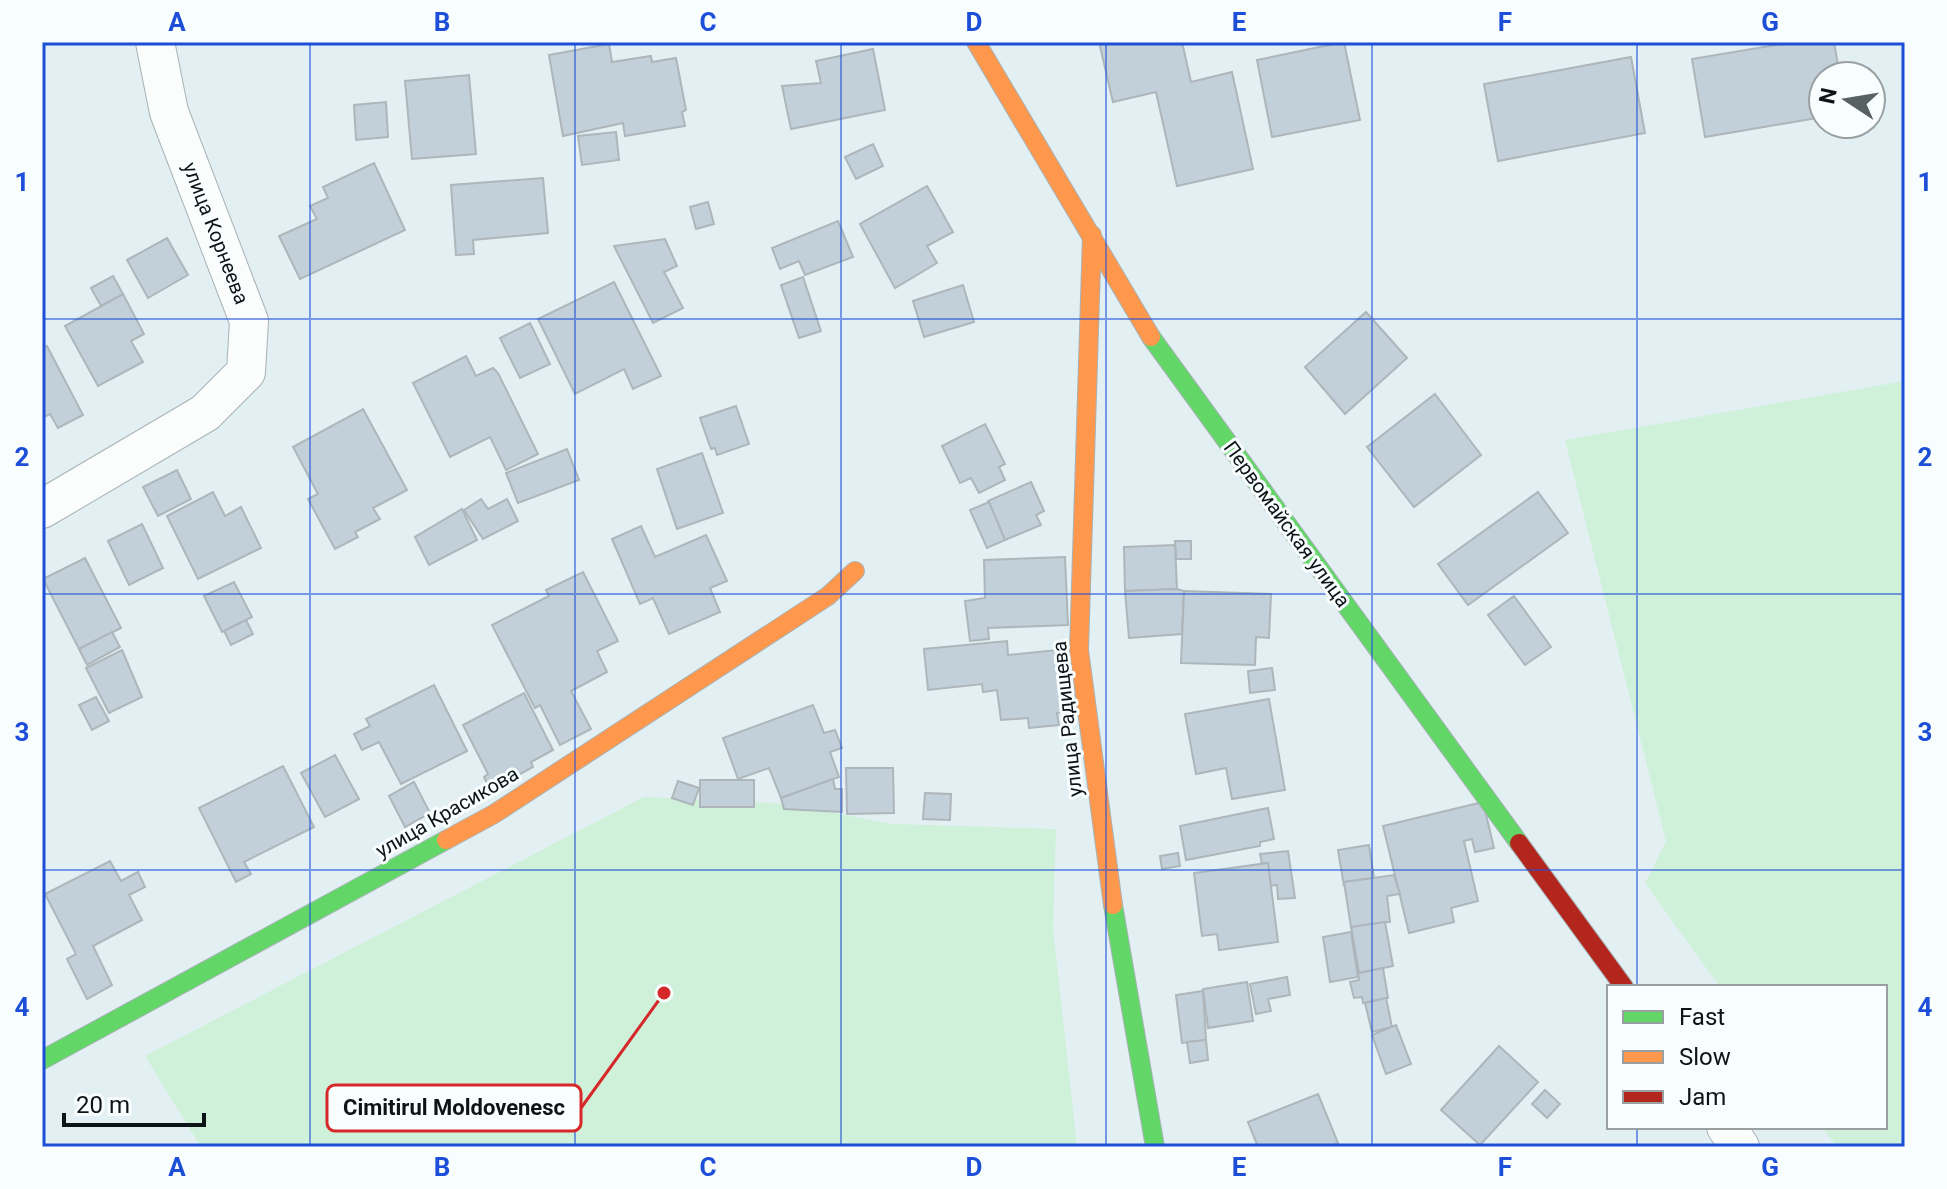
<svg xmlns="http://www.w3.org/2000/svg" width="1947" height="1189" viewBox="0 0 1947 1189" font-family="Roboto,sans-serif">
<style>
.green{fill:#cff0d9}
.building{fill:#c2d0da;stroke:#adb6ba;stroke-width:2}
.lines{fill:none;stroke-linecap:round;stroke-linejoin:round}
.street-casing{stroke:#a8b2b5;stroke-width:40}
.fast-casing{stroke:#a8b2b5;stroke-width:20}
.slow-casing{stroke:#a8b2b5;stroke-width:20}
.jam-casing{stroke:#a8b2b5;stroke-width:20}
.street{stroke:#fbfdfd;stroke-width:38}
.fast{stroke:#63d668;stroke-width:18}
.slow{stroke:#ff974d;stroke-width:18}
.jam{stroke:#b3261e;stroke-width:18}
.grid{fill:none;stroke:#1d4ed8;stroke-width:2;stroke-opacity:0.55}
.labels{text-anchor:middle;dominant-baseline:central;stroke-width:6;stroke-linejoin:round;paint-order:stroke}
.street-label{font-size:20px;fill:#0c1417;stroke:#f8fdfe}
.leader{fill:none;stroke:#d62828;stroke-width:3}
.callout-dot{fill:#d62828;stroke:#f8fdfe;stroke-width:3}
.callout{fill:#f8fdfe;stroke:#d62828;stroke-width:3}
.callout-label{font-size:22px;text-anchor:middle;font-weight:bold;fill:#0c1417}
.neatline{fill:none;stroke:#1d4ed8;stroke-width:3}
.grid-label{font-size:26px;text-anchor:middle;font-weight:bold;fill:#1d4ed8}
</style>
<rect width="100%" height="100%" fill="#e2f0f3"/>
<!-- green -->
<g class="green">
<path d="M1905 381V1147H1837L1822 1127H1885V987H1720L1645 883 1666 841 1565 440Z"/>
<path d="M644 797 787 804 892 824 1056 829 1053 929 1077 1147H201L145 1056Z"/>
</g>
<!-- building -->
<g class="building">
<path d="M1099 42H1182L1191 82 1232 72 1253 169 1177 186 1156 92 1113 102Z"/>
<path d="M1344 42 1360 120 1272 137 1257 60Z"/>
<path d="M1794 42H1834L1840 76H1823V117L1705 137 1692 59Z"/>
<path d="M609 44 612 62 651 56 652 62 676 58 686 110 682 112 685 126 625 136 623 123 563 136 549 55Z"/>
<path d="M873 49 885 110 791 129 782 86 821 83 816 61Z"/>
<path d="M1631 57 1645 133 1498 161 1484 84Z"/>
<path d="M469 75 476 154 412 159 405 81Z"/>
<path d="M386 102 388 137 356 140 354 105Z"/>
<path d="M616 132 619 160 582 165 578 136Z"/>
<path d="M873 144 883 166 856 179 845 157Z"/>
<path d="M374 163 405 230 300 279 279 236 317 219 310 206 328 198 323 187Z"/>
<path d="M543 178 548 233 473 240 474 254 456 255 451 185Z"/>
<path d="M927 186 953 232 927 246 937 263 895 288 860 224Z"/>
<path d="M708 202 714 224 696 229 690 207Z"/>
<path d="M838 221 853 257 805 275 799 261 780 269 772 248Z"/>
<path d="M167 238 188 275 148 298 127 260Z"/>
<path d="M665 239 677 266 664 272 683 308 653 323 614 246Z"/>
<path d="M113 276 123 294 101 306 91 288Z"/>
<path d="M803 277 821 331 799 338 781 285Z"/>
<path d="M614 282 661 376 633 389 624 369 575 394 538 319Z"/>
<path d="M963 285 974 322 924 337 913 301Z"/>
<path d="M123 294 144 334 131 341 143 362 98 386 65 326Z"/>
<path d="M1366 312 1407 358 1345 414 1305 367Z"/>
<path d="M530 323 550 364 520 378 500 338Z"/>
<path d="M47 346 83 415 58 428 50 414 42 418V348Z"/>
<path d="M466 356 476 376 493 368 498 373 538 454 506 470 490 437 450 457 413 383Z"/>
<path d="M1435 394 1481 455 1414 507 1367 447Z"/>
<path d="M736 406 749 444 717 455 715 448 711 449 700 418Z"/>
<path d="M363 409 407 490 373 508 380 519 355 532 358 537 335 549 308 499 318 494 293 447Z"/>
<path d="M985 424 1005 464 999 467 1005 480 979 493 971 478 960 483 942 446Z"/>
<path d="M567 449 579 480 518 503 506 473Z"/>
<path d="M702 453 723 513 677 529 657 469Z"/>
<path d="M177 470 191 499 158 516 143 487Z"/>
<path d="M1031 482 1044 511 1036 515 1041 525 1005 540 988 501Z"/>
<path d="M213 492 225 516 241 507 261 548 198 579 167 516Z"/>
<path d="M1538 492 1568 533 1468 605 1438 564Z"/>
<path d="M481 499 488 509 507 499 518 521 483 539 464 510Z"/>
<path d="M989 502 1005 540 987 548 970 510Z"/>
<path d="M462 509 477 540 429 565 415 537Z"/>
<path d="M142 524 163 568 129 585 108 541Z"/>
<path d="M641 526 655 557 706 535 727 581 710 588 720 612 669 634 653 598 640 604 612 539Z"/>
<path d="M1175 541H1191V559H1176Z"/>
<path d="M1175 545 1177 589 1125 591 1124 547Z"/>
<path d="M1065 557 1068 625 988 628 989 639 970 641 965 601 985 598 984 560Z"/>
<path d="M85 558 121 628 79 649 43 579Z"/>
<path d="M583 572 618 641 597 651 607 672 571 691 591 729 560 745 540 705 535 708 492 625 549 596 546 590Z"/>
<path d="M234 582 252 617 222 632 204 596Z"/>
<path d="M1177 589 1184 591 1182 634 1129 638 1125 591Z"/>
<path d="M1184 591 1271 594 1269 638 1256 637 1255 665 1181 663Z"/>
<path d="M1514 596 1551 647 1525 665 1488 615Z"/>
<path d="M246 620 253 634 231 645 224 631Z"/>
<path d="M112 632 120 647 87 665 79 649Z"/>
<path d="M1007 641 1008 655 1077 648 1083 710 1057 713 1059 725 1029 728 1028 718 1001 720 997 690 983 692 982 684 928 690 924 649Z"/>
<path d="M122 650 142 697 109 713 86 668Z"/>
<path d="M1272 668 1275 690 1250 693 1248 671Z"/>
<path d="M434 685 467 751 401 784 379 742 362 750 354 734 370 726 366 719Z"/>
<path d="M524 693 553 750 531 762 533 767 490 790 484 777 488 774 463 725Z"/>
<path d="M96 697 109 721 92 730 79 705Z"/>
<path d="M1269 699 1285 790 1232 799 1226 768 1196 774 1185 714Z"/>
<path d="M813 705 824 733 835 730 842 748 830 752 839 777 781 798 769 768 738 779 723 738Z"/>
<path d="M335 755 359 799 325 817 301 773Z"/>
<path d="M283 766 314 827 244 862 251 874 236 882 199 808Z"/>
<path d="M846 768H893L894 813 847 814Z"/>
<path d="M833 779 835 789H842V812L784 809 781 798Z"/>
<rect x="700" y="780" width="54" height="27"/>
<path d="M678 781 699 788 693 805 672 798Z"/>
<path d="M414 782 430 813 405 827 389 796Z"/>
<path d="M925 793 951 794 950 820 923 819Z"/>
<path d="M1483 802 1494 848 1475 852 1472 839 1464 841 1478 901 1451 908 1454 922 1409 933 1383 826Z"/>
<path d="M1268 808 1274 839 1260 842V846L1186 860 1180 826Z"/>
<path d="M1369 845 1374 878 1344 882V886L1338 850Z"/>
<path d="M1288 851 1295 898 1278 899 1277 885 1270 886 1268 863 1262 864 1260 854Z"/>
<path d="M1178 853 1180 866 1162 869 1160 856Z"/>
<path d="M110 861 121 881 138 872 145 887 129 895 142 920 93 946 112 985 87 999 67 959 76 954 45 894Z"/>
<path d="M1268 863 1278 942 1219 950 1217 934 1202 936 1194 873Z"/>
<path d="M1394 875 1400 894 1387 896 1390 922 1351 927 1344 882Z"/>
<path d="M1385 922 1393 966 1359 973 1351 927Z"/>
<path d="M1351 932 1358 977 1330 982 1323 937Z"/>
<path d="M1357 966 1359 973 1383 968 1388 998 1363 1003 1362 997 1354 998 1350 982 1359 980Z"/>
<path d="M1287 977 1290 995 1268 999 1271 1011 1256 1014 1250 984Z"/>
<path d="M1247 982 1253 1021 1208 1028 1203 989Z"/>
<path d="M1203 991 1206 1040 1182 1043 1176 995Z"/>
<path d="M1386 998 1392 1027 1372 1032 1365 1003Z"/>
<path d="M1396 1025 1411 1064 1386 1074 1372 1035Z"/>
<path d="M1206 1040 1208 1060 1190 1063 1187 1042Z"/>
<path d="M1499 1046 1538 1082 1480 1145 1441 1110Z"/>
<path d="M1545 1090 1560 1104 1547 1118 1532 1104Z"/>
<path d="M1318 1094 1338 1143 1327 1147H1258L1248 1122Z"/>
</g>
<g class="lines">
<!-- street casing -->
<g class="street-casing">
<g id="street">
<path d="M42 509 205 413 246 372 249 321 169 112 155 42"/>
<path d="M1726 1127 1740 1147"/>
</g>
</g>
<!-- fast casing -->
<g class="fast-casing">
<g id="fast">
<path d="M1151 337 1519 843"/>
<path d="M1113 905 1155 1147"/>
<path d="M42 1060 446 840"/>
</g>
</g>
<!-- slow casing -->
<g class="slow-casing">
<g id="slow">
<path d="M976 42 1151 337"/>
<path d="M1092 235 1079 650 1113 905"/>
<path d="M446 840 494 814 828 596 855 571"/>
</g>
</g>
<!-- jam casing -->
<g class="jam-casing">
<path id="jam" d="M1519 843 1624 987"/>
</g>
<!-- street -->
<use href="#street" class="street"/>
<!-- fast -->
<use href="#fast" class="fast"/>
<!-- slow -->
<use href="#slow" class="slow"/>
<!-- jam -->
<use href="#jam" class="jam"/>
</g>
<!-- grid -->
<path class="grid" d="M310 42V1147M575 42V1147M841 42V1147M1106 42V1147M1372 42V1147M1637 42V987M42 319H1905M42 594H1905M42 870H1905M1637 1127V1147"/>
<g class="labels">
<!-- street labels -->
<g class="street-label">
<text transform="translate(216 233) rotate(69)">улица Корнеева</text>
<text transform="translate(1287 524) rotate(54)">Первомайская улица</text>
<text transform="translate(1067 719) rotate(-96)">улица Радищева</text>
<text transform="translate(447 812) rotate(-30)">улица Красикова</text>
</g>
</g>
<!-- callouts -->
<path class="leader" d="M664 993L581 1108"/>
<circle class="callout-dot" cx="664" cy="993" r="8"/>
<rect class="callout" x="327" y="1085" width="254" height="46" rx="8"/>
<g class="callout-label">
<text x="454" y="1115">Cimitirul Moldovenesc</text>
</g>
<!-- border -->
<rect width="1947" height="1189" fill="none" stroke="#f8fdfe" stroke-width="88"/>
<!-- legend -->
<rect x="1607" y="985" width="280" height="144" fill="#f8fdfe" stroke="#9aa0a2" stroke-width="2"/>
<rect x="1623" y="1011" width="40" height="12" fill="#63d668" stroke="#9aa0a2" stroke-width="2"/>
<text x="1679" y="1025" font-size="24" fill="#0c1417">Fast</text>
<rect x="1623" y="1051" width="40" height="12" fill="#ff974d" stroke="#9aa0a2" stroke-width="2"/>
<text x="1679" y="1065" font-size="24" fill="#0c1417">Slow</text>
<rect x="1623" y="1091" width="40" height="12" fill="#b3261e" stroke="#9aa0a2" stroke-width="2"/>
<text x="1679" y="1105" font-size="24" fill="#0c1417">Jam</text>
<!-- north arrow -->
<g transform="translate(1847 100) rotate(282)"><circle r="38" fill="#f8fdfe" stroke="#9aa0a2" stroke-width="2"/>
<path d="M0-6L14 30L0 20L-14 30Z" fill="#576164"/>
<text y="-12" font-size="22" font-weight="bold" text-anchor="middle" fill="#0c1417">N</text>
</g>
<!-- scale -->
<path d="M64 1113v12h140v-12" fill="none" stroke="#0c1417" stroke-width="4"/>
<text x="76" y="1113" font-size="24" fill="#0c1417" stroke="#f8fdfe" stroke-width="6" paint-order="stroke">20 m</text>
<rect x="44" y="44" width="1859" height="1101" class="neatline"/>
<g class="grid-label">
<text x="177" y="31">A</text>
<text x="442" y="31">B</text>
<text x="708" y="31">C</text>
<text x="974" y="31">D</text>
<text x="1239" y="31">E</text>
<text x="1505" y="31">F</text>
<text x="1770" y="31">G</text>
<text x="22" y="191">1</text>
<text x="1925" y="191">1</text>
<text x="22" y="466">2</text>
<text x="1925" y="466">2</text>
<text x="22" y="741">3</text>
<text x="1925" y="741">3</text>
<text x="22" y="1016">4</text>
<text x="1925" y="1016">4</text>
<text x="177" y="1176">A</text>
<text x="442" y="1176">B</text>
<text x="708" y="1176">C</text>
<text x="974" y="1176">D</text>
<text x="1239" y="1176">E</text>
<text x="1505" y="1176">F</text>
<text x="1770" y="1176">G</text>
</g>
</svg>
